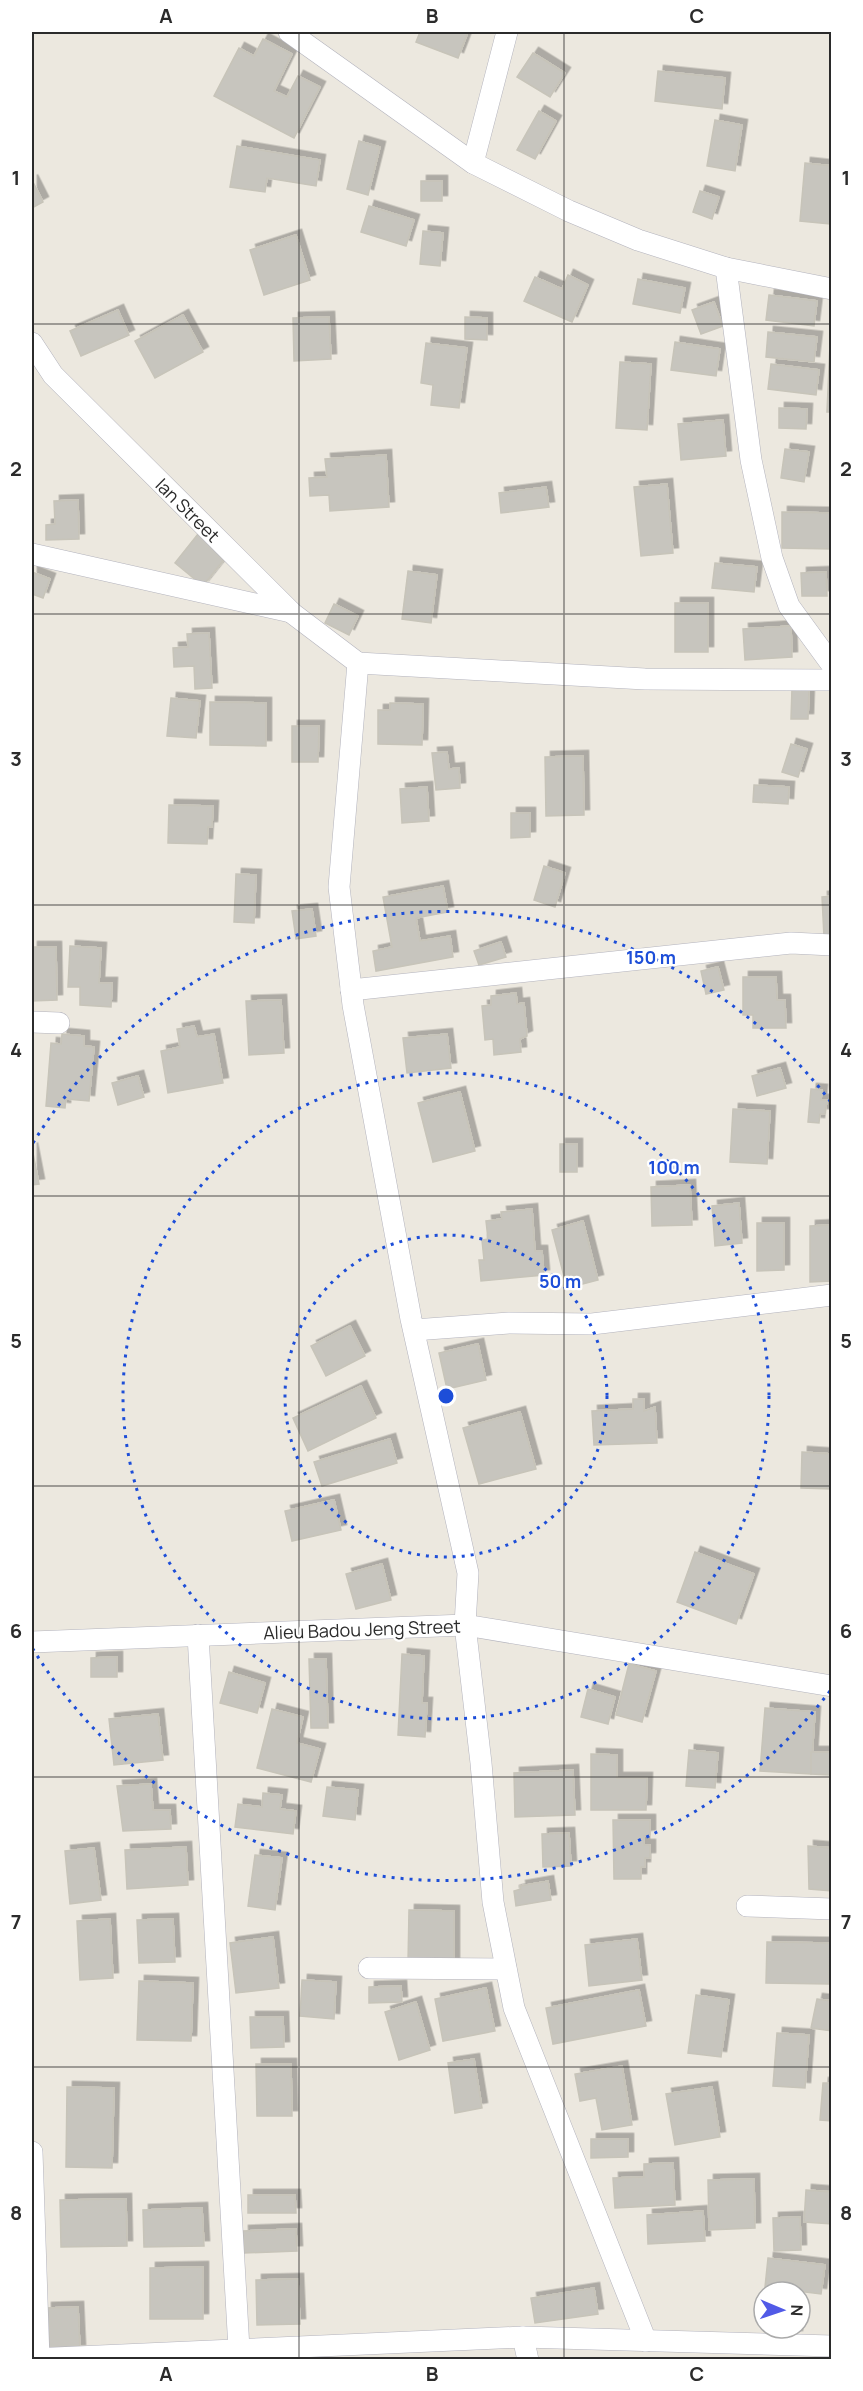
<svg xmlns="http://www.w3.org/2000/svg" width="863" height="2391" viewBox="0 0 863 2391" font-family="Manrope,sans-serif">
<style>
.building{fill:#c7c5be;stroke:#c7c4b9;stroke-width:1.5;filter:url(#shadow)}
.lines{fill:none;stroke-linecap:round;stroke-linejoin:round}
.minor-casing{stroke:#b3b3bd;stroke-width:22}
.minor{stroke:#fff;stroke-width:21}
.grid{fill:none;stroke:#2b2b2b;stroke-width:1.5;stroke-opacity:0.55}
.ring{fill:none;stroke:#1d4ed8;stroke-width:3;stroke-dasharray:3 6}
.labels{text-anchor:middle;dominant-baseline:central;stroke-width:4.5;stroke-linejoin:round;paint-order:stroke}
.street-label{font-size:18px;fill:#2b2b2b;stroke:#fff}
.centre{fill:#1d4ed8;stroke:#fff;stroke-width:3}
.ring-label{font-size:18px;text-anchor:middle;font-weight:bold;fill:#1d4ed8;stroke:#fff;stroke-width:4.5;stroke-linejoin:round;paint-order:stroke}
.neatline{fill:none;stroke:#2b2b2b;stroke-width:2}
.grid-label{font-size:20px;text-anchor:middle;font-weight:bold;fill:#2b2b2b}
</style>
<defs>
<filter id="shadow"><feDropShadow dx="5.5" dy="-5.5" stdDeviation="0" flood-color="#0004"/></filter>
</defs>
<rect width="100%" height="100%" fill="#ece8df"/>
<!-- building -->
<g class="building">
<path d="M420 32H468L458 58 416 42Z"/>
<path d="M263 39 292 54 274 91 287 97 298 76 320 87 294 138 214 96 239 48 254 56Z"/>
<path d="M533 53 565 73 550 97 517 77Z"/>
<path d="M658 71 725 78 722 109 655 101Z"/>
<path d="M539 111 556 121 535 159 517 150Z"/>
<path d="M715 120 742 125 735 171 707 166Z"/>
<path d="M359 141 380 147 368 195 347 189Z"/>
<path d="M237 146 320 160 316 186 267 178 265 192 230 187Z"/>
<path d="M805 163 832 166 830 224 800 221Z"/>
<path d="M32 180 43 202 32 208Z"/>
<rect x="421" y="181" width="21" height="20"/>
<path d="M700 191 719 197 712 219 693 212Z"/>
<path d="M369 206 414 220 406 246 361 232Z"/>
<path d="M423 231 443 233 440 266 420 264Z"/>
<path d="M296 235 310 280 264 295 250 250Z"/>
<path d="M568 275 588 285 572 322 524 301 535 277 562 289Z"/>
<path d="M638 279 685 288 680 313 633 304Z"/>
<path d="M769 295 817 301 814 326 766 320Z"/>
<path d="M714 302 723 326 701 334 692 310Z"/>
<path d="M118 310 129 335 81 356 70 331Z"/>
<path d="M183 315 203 352 155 378 135 341Z"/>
<path d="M329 317 331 359 294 361 293 318Z"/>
<path d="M465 317 487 318V340L465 339Z"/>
<path d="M831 321H832V412H827Z"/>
<path d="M768 332 817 337 814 362 766 357Z"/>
<path d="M675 342 720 349 716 376 671 370Z"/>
<path d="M426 343 467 348 459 408 431 405 433 385 421 383Z"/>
<path d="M620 362 651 364 647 430 616 428Z"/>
<path d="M771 364 819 370 816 395 768 389Z"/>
<path d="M779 408 807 409 806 429 779 428Z"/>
<path d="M723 420 726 456 681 460 678 424Z"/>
<path d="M785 449 809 452 804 482 781 478Z"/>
<path d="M386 455 389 507 330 511 329 495 310 496 309 478 327 477 325 459Z"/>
<path d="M667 484 673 553 641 556 634 487Z"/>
<path d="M546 487 549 507 501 513 499 493Z"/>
<path d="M78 500 79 539 46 540V525L55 524 54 501Z"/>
<path d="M782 512 832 513V549L782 548Z"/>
<path d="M198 534 226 557 203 586 175 563Z"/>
<path d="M715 563 757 567 754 592 712 588Z"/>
<path d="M408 571 437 575 431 623 402 619Z"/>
<path d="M32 572 50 579 43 598 32 594Z"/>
<path d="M826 572 827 596H802L801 573Z"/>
<rect x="675" y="603" width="33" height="49"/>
<path d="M334 604 358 616 349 635 325 623Z"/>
<path d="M791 626 792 657 745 660 743 629Z"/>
<path d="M209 633 212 688 195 689 194 666 174 667 173 648 188 647 187 634Z"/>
<path d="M792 688 809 689 808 719H791Z"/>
<path d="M171 698 200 701 196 738 167 736Z"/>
<path d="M210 702 266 703V746L210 745Z"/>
<path d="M390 703 423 704 422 745 378 744V710H390Z"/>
<path d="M292 726H319L318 762H292Z"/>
<path d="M791 744 807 749 798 777 782 772Z"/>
<path d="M447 752 449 769 459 768 460 788 436 790 432 753Z"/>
<path d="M583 756 584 815 546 816 545 757Z"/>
<path d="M754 785 789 787 788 804 753 802Z"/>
<path d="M427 787 429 821 402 823 400 789Z"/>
<path d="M169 805 213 806 212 827H208L207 844 168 843Z"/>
<path d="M511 813H530V837L511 838Z"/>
<path d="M544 866 565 873 555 907 534 900Z"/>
<path d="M236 874 256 875 254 923 234 922Z"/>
<path d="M443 886 448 912 416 918 420 941 450 936 453 957 376 971 373 951 392 947 383 897Z"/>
<path d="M832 896V937H824L822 897Z"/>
<path d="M312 909 316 936 296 939 292 911Z"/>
<path d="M501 942 506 957 479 965 474 951Z"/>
<path d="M70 946 101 948 99 983H112L111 1007 80 1005V987H68Z"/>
<path d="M32 947H56L57 1000 32 1001Z"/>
<path d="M718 967 724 990 706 994 701 971Z"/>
<path d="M743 977H776L777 1000H785L786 1028H753V1015H743Z"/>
<path d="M516 993 517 1004 524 1003 527 1036 520 1039 521 1052 494 1055 493 1039 485 1040 482 1006 491 1005V996Z"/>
<path d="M281 1000 284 1053 249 1055 246 1001Z"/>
<path d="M194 1026 197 1037 214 1034 223 1083 168 1093 161 1051 180 1047 177 1029Z"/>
<path d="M62 1034 84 1036V1046L94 1047 89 1101 66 1099 65 1108 46 1106 51 1043 61 1044Z"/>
<path d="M447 1034 451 1068 407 1073 403 1038Z"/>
<path d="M780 1068 786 1088 757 1096 752 1076Z"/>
<path d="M138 1076 144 1097 118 1105 112 1083Z"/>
<path d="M811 1089 822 1090 821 1100H827L825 1114H820L819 1123 808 1122Z"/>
<path d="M460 1092 475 1151 433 1162 418 1103Z"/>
<path d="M733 1109 770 1111 767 1164 730 1162Z"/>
<rect x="560" y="1144" width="17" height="28"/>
<path d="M32 1148 39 1184 32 1185Z"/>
<path d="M690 1185 692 1225 652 1226 651 1187Z"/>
<path d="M739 1203 742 1243 715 1246 712 1206Z"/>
<path d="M532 1209 535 1251H542L544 1275 481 1281 479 1260H484L482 1240 488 1239 486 1221 502 1219 501 1212Z"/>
<path d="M583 1221 598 1280 567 1288 552 1230Z"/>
<path d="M757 1223H784V1270L757 1271Z"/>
<path d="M832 1225V1281L810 1282V1226Z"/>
<path d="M350 1326 365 1356 326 1376 311 1346Z"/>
<path d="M478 1344 486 1380 447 1389 439 1353Z"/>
<path d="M361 1386 376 1418 308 1451 293 1418Z"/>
<path d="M633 1399H644V1411L655 1407 657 1443 594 1445 592 1411 633 1409Z"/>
<path d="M520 1412 536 1469 479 1484 463 1428Z"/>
<path d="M390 1439 397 1463 322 1486 314 1462Z"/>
<path d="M802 1452 832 1454V1489L801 1488Z"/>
<path d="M334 1500 341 1530 292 1541 285 1511Z"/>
<path d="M695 1552 754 1574 736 1624 677 1602Z"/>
<path d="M382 1564 391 1600 356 1609 346 1574Z"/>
<path d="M402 1654 424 1656 422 1703H427L425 1737 398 1735Z"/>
<path d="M117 1657V1677H91V1658Z"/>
<path d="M309 1659H326L328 1728H311Z"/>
<path d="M629 1664 656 1671 642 1722 616 1715Z"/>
<path d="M229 1672 265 1683 257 1713 220 1703Z"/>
<path d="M588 1689 615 1697 608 1724 581 1717Z"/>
<path d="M765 1708 815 1712 811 1774 760 1771Z"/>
<path d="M272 1709 303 1717 297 1743 320 1749 311 1782 257 1768Z"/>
<path d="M158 1714 163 1760 114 1765 109 1719Z"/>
<path d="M689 1750 718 1753 715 1788 686 1786Z"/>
<path d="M811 1752H830V1775L811 1774Z"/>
<path d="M591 1754 617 1755V1778H647L646 1810H591Z"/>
<path d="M573 1770 575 1815 515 1817 514 1773Z"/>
<path d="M151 1784 153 1810H170L171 1829 123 1831 117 1786Z"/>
<path d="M327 1787 358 1790 355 1820 323 1816Z"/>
<path d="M263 1793 282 1795 280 1809 296 1811 293 1834 235 1827 238 1804 262 1807Z"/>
<path d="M613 1820H650V1835L644 1836V1845H650V1858H645V1867H641V1879H614Z"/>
<path d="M569 1833 571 1866 543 1867 542 1834Z"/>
<path d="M808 1846 832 1848V1891L809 1889Z"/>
<path d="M186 1847 188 1885 127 1889 125 1850Z"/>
<path d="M94 1848 101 1900 70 1904 65 1851Z"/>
<path d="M255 1855 282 1858 275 1910 248 1906Z"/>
<path d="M548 1881 551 1900 516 1906 514 1891 521 1889 520 1886Z"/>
<path d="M409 1910 454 1911V1964L408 1963Z"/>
<path d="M110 1919 113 1978 80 1980 77 1921Z"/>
<path d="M173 1919 175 1962 139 1963 137 1920Z"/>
<path d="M273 1937 279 1988 236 1993 230 1943Z"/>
<path d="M637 1939 642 1980 589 1986 585 1945Z"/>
<path d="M767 1942 830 1943 829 1984 766 1983Z"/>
<path d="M302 1980 336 1982 334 2019 300 2016Z"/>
<path d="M139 1981 193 1983 191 2041 137 2040Z"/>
<path d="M401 1986 402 2002 369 2003V1987Z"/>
<path d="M486 1988 495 2031 443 2041 435 1999Z"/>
<path d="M639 1990 646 2026 553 2044 546 2008Z"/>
<path d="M696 1995 729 2000 721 2057 688 2053Z"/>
<path d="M817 1999 832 2001V2031L811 2028Z"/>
<path d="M416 2002 430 2050 399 2060 385 2012Z"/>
<path d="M250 2017H283L284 2047 251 2048Z"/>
<path d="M777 2033 809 2035 805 2088 773 2086Z"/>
<path d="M474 2059 482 2108 455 2113 448 2063Z"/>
<path d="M256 2064H291L292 2116H257Z"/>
<path d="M622 2066 632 2125 602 2130 596 2098 580 2101 575 2074Z"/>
<path d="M823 2083H832V2121L820 2120Z"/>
<path d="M67 2087 114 2088 112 2168 66 2167Z"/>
<path d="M712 2087 720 2137 675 2145 666 2094Z"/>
<path d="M591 2139H628V2157L591 2158Z"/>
<path d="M673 2163 675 2205 615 2208 613 2178 644 2177V2164Z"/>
<path d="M754 2179 755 2228 709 2230 708 2180Z"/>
<path d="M806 2190 832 2192V2224L804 2222Z"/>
<path d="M248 2195H295L296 2213H248Z"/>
<path d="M126 2199 127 2246 61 2247 60 2200Z"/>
<path d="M202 2208 204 2246 144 2247 143 2210Z"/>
<path d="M703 2211 705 2241 648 2244 647 2215Z"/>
<path d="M800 2217 801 2250 774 2251 773 2218Z"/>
<path d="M296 2229 297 2251 244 2253 243 2231Z"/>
<path d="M768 2258 825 2265 821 2294 765 2287Z"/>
<path d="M203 2267V2319H150V2268Z"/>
<path d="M298 2279 300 2324 257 2325 256 2280Z"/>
<path d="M594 2288 598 2314 535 2323 531 2298Z"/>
<path d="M78 2307 80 2350 47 2351 46 2308Z"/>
<path d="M766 2328H798L797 2336 766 2334Z"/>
</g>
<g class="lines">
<!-- minor casing -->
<g class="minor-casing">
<g id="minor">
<path d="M289 32 473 163 569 211 638 240 726 268 832 289"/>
<path d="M473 163 507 32"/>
<path d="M726 268 751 460 772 558 789 606 832 665"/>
<path d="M32 343 53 375 292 613 358 663"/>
<path d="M32 554 291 612"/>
<path d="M358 663 339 887 353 1005 411 1319 468 1573 465 1625 481 1763 493 1902 514 2008 646 2341"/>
<path d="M358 663 645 679 832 680"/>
<path d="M351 990 791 943 832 945"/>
<path d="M32 1022 59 1023"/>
<path d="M414 1330 509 1323 592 1324 832 1295"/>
<path d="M198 1635 239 2349"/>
<path d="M32 1642 465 1625 832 1686"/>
<path d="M747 1906 832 1909"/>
<path d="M369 1968 506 1969"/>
<path d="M32 2152 39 2359"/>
<path d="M523 2337 528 2360"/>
<path d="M32 2359 523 2337 832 2346"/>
</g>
</g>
<!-- minor -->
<use href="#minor" class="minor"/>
</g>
<!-- grid -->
<path class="grid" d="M299 32V2360M564 32V2360M32 324H832M32 614H832M32 905H832M32 1196H832M32 1486H832M32 1777H832M32 2067H832"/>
<!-- distance rings -->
<g class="ring">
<circle cx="446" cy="1396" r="161"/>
<circle cx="446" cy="1396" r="323"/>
<path d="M830 1691A484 484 0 0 1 33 1649M33 1143A484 484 0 0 1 830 1101"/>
</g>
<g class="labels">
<!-- street labels -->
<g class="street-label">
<text transform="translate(188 510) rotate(45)">Ian Street</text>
<text transform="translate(362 1629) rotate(-2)">Alieu Badou Jeng Street</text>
</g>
</g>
<circle cx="446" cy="1396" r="9" class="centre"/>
<g class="ring-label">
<text x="651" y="964">150 m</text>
<text x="674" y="1174">100 m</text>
<text x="560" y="1288">50 m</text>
</g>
<!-- border -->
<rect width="863" height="2391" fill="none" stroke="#ffffff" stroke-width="66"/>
<!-- north arrow -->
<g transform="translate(782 2310) rotate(92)"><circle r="28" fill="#ffffff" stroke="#aaaaaa" stroke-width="1.5"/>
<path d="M0-4.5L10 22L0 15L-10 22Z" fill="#515ae7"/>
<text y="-9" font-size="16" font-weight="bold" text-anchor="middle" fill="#2b2b2b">N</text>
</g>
<rect x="33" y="33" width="797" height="2325" class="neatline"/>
<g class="grid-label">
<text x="166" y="23">A</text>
<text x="432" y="23">B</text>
<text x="697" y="23">C</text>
<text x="16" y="185">1</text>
<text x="846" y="185">1</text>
<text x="16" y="476">2</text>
<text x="846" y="476">2</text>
<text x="16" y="766">3</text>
<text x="846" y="766">3</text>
<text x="16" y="1057">4</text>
<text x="846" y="1057">4</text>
<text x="16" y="1348">5</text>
<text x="846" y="1348">5</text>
<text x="16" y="1638">6</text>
<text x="846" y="1638">6</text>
<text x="16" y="1929">7</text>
<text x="846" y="1929">7</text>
<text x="16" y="2220">8</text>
<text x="846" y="2220">8</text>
<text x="166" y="2381">A</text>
<text x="432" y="2381">B</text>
<text x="697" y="2381">C</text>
</g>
</svg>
